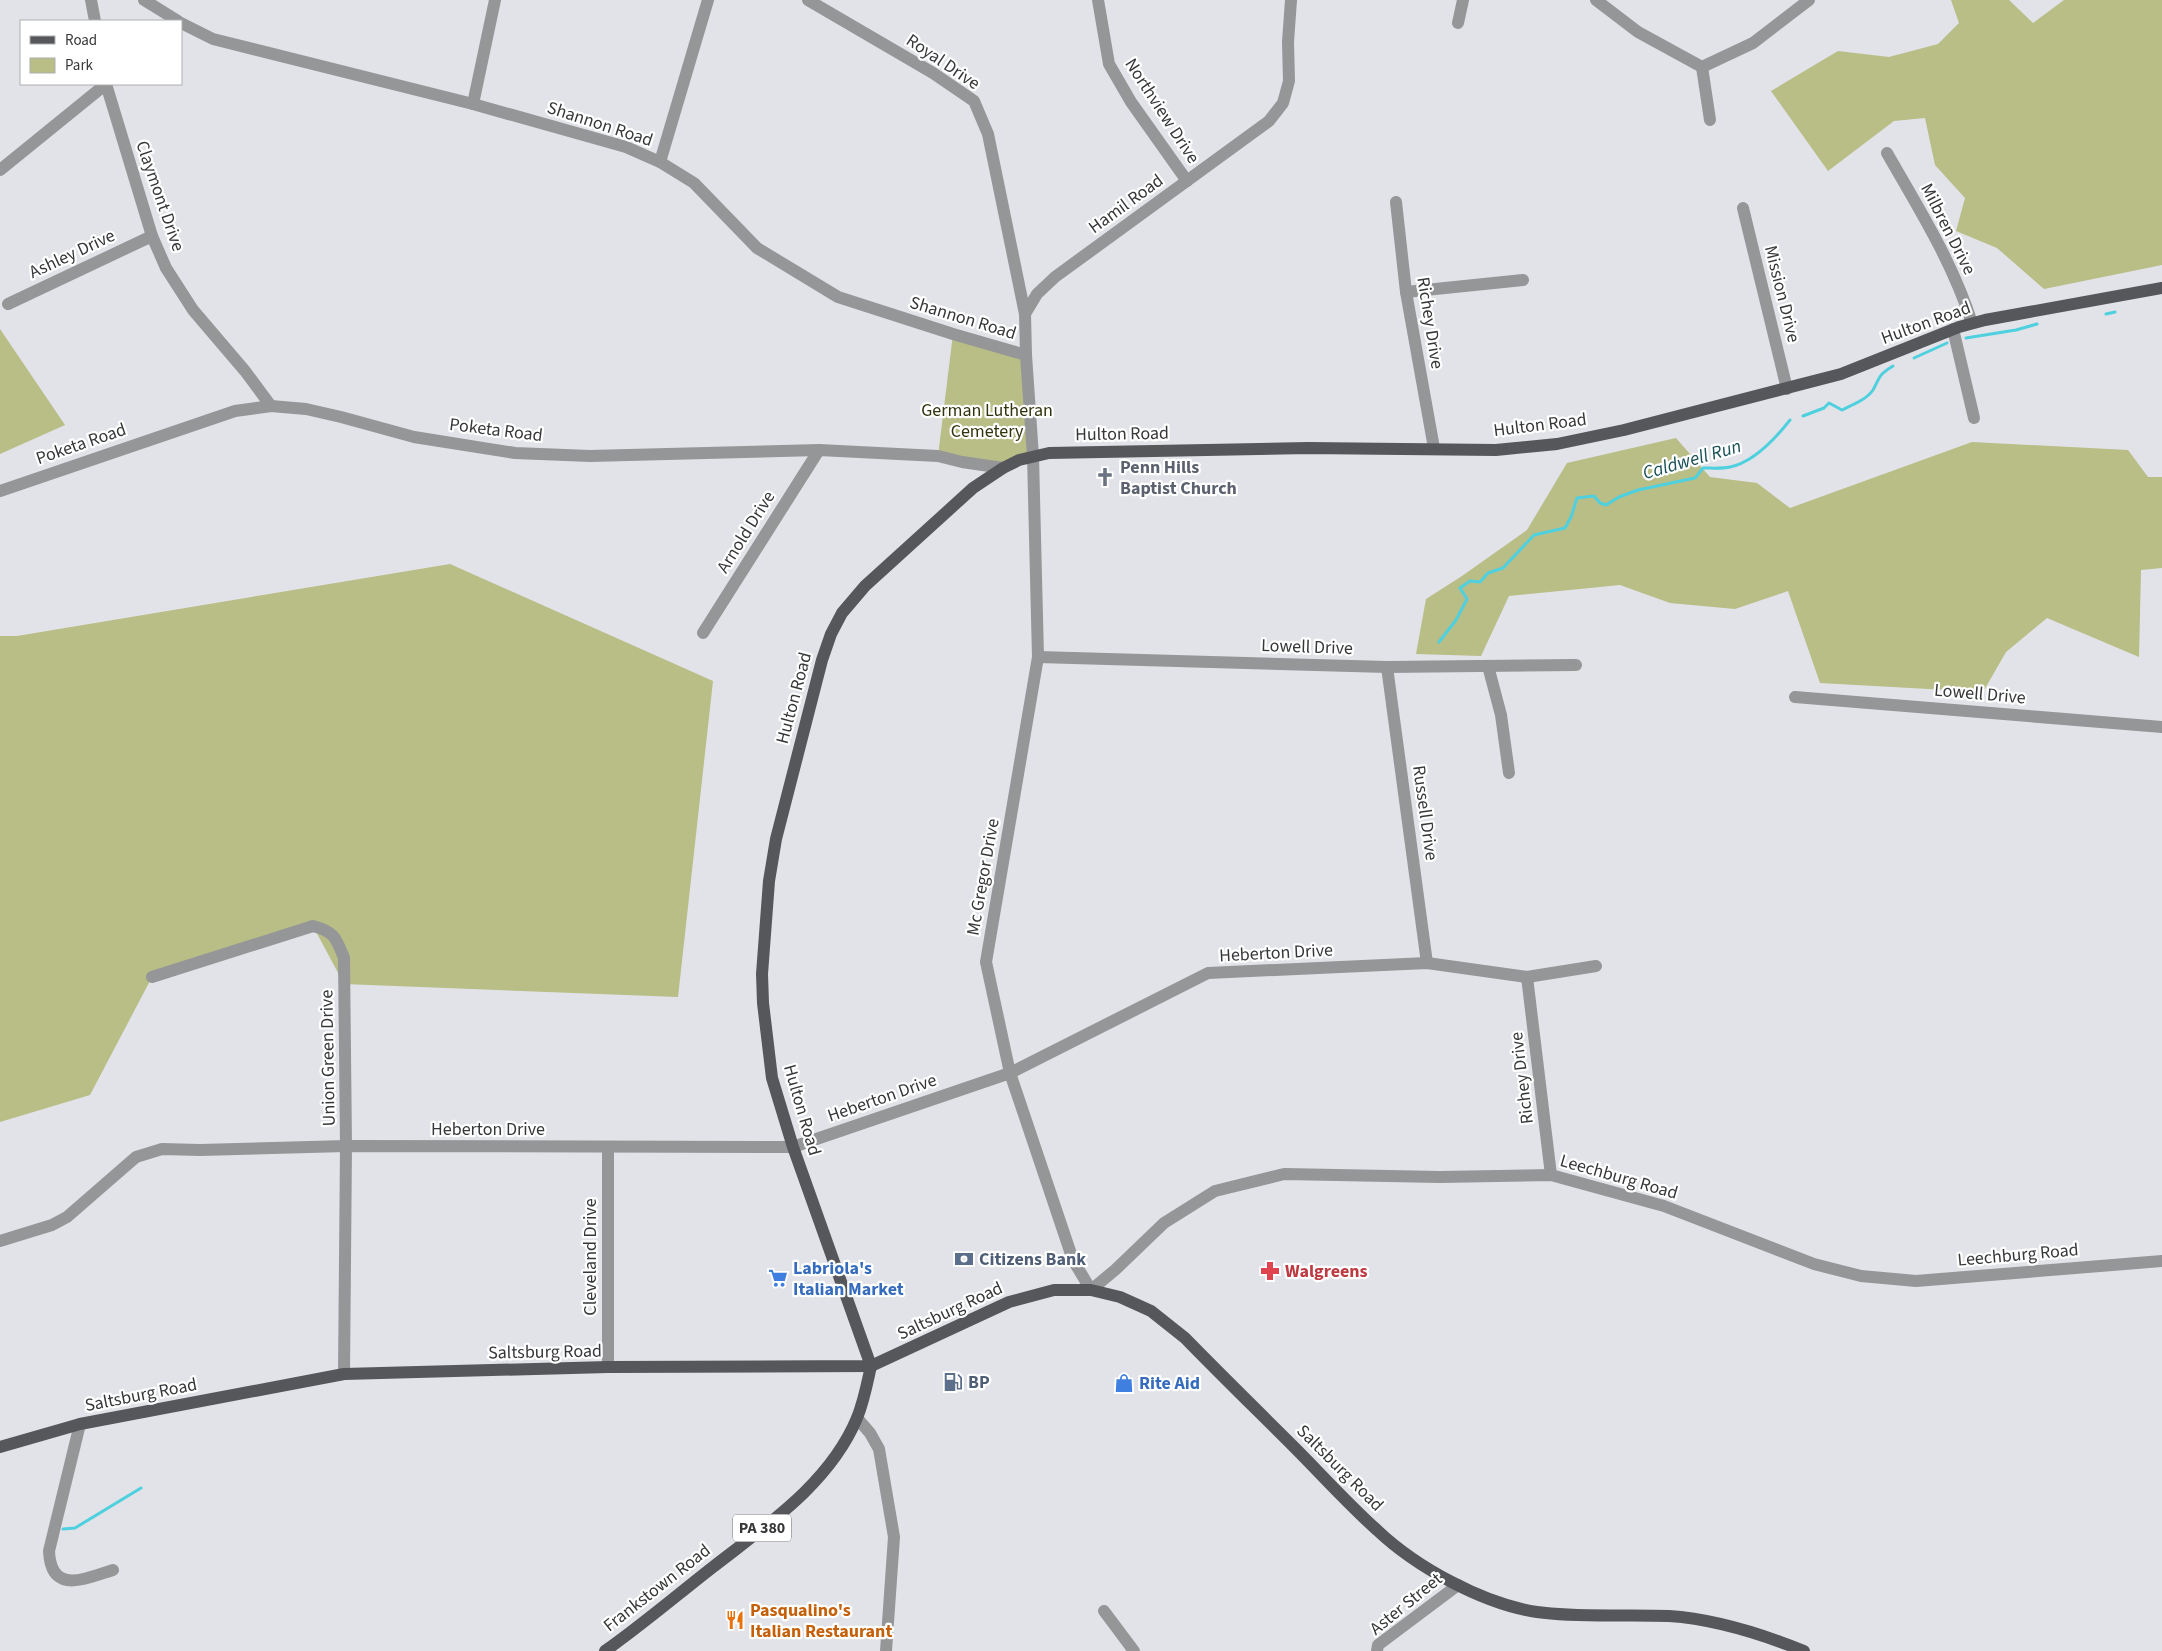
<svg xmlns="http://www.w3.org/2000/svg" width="2162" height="1651" viewBox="0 0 2162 1651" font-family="'Source Sans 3',sans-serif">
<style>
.green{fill:#b9bd86}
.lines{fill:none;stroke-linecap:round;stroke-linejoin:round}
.stream{stroke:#4fd0de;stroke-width:3}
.minor{stroke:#959698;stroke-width:12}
.major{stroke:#55575b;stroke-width:12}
.labels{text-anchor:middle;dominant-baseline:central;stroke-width:4.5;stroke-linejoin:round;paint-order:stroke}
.shield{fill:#fff;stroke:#727374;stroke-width:1}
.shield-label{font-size:16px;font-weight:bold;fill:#363739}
.street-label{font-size:18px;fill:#363739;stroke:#fff}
.park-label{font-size:18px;fill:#33340e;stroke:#fff}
.worship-label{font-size:18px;font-weight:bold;fill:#5b616d;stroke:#fff;text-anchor:start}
.service-label{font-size:18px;font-weight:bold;fill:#4e5e75;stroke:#fff;text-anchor:start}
.shop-label{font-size:18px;font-weight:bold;fill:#366cbe;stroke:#fff;text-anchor:start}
.health-label{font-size:18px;font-weight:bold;fill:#be3a42;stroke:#fff;text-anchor:start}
.food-label{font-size:18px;font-weight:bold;fill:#c56008;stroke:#fff;text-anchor:start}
.water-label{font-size:19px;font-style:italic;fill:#184f55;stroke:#fff}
</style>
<rect width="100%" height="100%" fill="#e1e3e8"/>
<!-- green -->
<g class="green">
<path d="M1951 0H2009L2033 23 2064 0H2162V265L2044 289 1997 248 1956 231 1965 198 1935 165 1925 118 1894 121 1828 171 1771 91 1838 51 1889 57 1938 44 1959 23Z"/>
<path d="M0 329 65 425 0 454Z"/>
<path d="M953 334 1026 355 1033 456 1003 468 938 456Z"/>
<path d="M1676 438 1710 477 1757 483 1790 508 1972 442 2128 450 2148 477H2162V568L2141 570 2139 657 2047 618 2006 652 1983 692 1820 683 1788 591 1735 609 1670 603 1620 585 1509 596 1481 656 1416 654 1426 599 1462 576 1527 530 1567 463Z"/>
<path d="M450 564 713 681 678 997 344 984 313 926 152 977 90 1095 0 1122V636H17Z"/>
</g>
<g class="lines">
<!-- stream -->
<g class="stream">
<path d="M2106 314 2115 312"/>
<path d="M1966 338 2016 330 2037 324"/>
<path d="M1914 358 1947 343"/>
<path d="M1803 416 1824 408 1829 403 1842 410C1852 405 1866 400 1873 390 1881 376 1877 376 1893 366"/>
<path d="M1439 642 1456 620 1467 599 1460 588 1470 581 1480 582 1488 573 1503 568 1534 535 1565 528 1571 517 1577 498 1594 496 1600 503 1606 505 1619 497 1638 490 1695 478 1703 468C1711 468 1721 469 1730 467 1754 462 1775 439 1790 420"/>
<path d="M63 1529 75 1528 141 1488"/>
</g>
<!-- minor -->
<g class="minor">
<path d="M91 0 95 21"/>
<path d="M144 0 178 21"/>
<path d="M808 0 933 73 974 101 988 134 1025 314"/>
<path d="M1098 0 1109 64 1131 102 1187 181"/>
<path d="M1291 0 1288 42 1289 81 1283 103 1269 121 1055 277 1037 294 1025 314 1026 355 1033 456 1038 657 986 962 1010 1073 1073 1260 1091 1290 1115 1270 1164 1223 1215 1191 1284 1174 1440 1177 1551 1175 1664 1206 1814 1264 1861 1276 1916 1281 2162 1261"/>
<path d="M1596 0 1638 32 1702 67 1753 43 1809 0"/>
<path d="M181 23 213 39 473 104 626 147 660 162 694 183 757 248 838 297 953 334 1026 355"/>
<path d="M1458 23 1463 0"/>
<path d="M1702 67 1710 120"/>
<path d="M106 84 152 236 166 268 193 310 245 371 271 406"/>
<path d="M473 104 495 0"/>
<path d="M1887 153C1919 209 1952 261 1972 323"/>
<path d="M660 162 708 0"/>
<path d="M0 170 106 84"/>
<path d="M1396 202 1406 292 1434 448"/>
<path d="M1743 208 1787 389"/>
<path d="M1406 292 1523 280"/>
<path d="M8 304 152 236"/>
<path d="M1953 329 1974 418"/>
<path d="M0 491 235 411 271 406 306 409 341 417 414 437 515 453 590 456 819 450 938 456 962 462 1003 468"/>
<path d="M703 633 819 450"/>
<path d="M1038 657 1387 667 1576 665"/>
<path d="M1488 666 1501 715 1509 773"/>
<path d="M1387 667 1427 963"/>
<path d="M1795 697 2162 727"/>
<path d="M152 977 313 926C335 932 336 938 344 958L346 1146 344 1374"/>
<path d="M1527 977 1551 1175"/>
<path d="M608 1148V1367"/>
<path d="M0 1241 52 1225 67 1217 136 1157 162 1149 200 1150 346 1146 793 1147 1010 1073 1208 973 1427 963 1527 977 1596 966"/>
<path d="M857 1418 870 1433 879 1449 894 1537 886 1651"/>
<path d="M80 1424 49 1551C51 1595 84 1579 113 1570"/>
<path d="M1104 1611 1134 1651"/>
<path d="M1377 1651 1378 1645 1458 1585"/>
</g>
<!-- major -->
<g class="major">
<path d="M871 1366 793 1147 772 1078 763 1003 762 974 769 881 776 839 822 660 831 634 842 613 865 586 973 488 1003 468 1019 460 1049 453 1308 448 1496 450 1557 444 1624 430 1841 374 1959 327 1985 320 2162 288"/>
<path d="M0 1447 80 1424 344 1374 608 1367 871 1366 1009 1302 1054 1290H1091L1120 1297 1151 1311 1185 1338C1221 1375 1258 1411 1294 1447 1322 1475 1348 1504 1377 1530 1416 1567 1483 1604 1537 1612 1580 1618 1625 1614 1669 1616 1714 1619 1762 1634 1804 1651"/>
<path d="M605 1651C642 1625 677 1595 713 1567 767 1525 830 1483 857 1418 864 1401 867 1384 871 1366"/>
</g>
</g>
<!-- icons -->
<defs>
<g id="church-bare" transform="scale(1.5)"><path d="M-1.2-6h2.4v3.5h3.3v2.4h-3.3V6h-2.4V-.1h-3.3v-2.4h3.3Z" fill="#6b7280" stroke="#fff" stroke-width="2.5" paint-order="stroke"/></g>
<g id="bank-bare" transform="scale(1.5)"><path d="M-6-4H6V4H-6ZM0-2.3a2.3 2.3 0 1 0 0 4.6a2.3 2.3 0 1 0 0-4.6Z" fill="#5c6f8a" stroke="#fff" stroke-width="2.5" paint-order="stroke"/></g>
<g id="pharmacy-bare" transform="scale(1.5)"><path d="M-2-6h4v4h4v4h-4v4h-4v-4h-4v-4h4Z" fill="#e0444e" stroke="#fff" stroke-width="2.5" paint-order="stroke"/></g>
<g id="supermarket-bare" transform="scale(1.5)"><path d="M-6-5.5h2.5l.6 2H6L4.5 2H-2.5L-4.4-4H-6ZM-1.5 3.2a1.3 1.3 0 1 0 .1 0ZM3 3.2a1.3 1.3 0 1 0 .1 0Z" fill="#3f7fe0" stroke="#fff" stroke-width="2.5" paint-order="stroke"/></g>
<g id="fuel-bare" transform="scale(1.5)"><path d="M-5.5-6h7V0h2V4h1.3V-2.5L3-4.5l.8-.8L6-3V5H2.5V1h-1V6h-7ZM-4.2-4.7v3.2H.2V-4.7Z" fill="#5c6f8a" stroke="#fff" stroke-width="2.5" paint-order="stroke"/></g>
<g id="shop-bare" transform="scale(1.5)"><path d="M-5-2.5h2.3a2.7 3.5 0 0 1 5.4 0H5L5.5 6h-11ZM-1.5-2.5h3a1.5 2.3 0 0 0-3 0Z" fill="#3f7fe0" stroke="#fff" stroke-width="2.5" paint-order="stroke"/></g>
<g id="restaurant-bare" transform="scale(1.5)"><path d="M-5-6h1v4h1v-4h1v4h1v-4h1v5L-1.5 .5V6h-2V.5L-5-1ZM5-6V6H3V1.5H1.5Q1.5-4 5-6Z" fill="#e8710a" stroke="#fff" stroke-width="2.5" paint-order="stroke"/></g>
</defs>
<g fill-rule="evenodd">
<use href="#church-bare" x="1105" y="477"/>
<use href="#bank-bare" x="964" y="1259"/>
<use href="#pharmacy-bare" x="1270" y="1271"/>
<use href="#supermarket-bare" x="778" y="1278"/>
<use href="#fuel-bare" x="953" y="1382"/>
<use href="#shop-bare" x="1124" y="1383"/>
<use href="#restaurant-bare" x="735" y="1620"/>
</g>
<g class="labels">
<!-- shield labels -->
<rect class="shield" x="733" y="1514.5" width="58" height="27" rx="4"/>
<g class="shield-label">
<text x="762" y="1528">PA 380</text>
</g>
<!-- street labels -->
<g class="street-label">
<text transform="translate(943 62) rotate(34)">Royal Drive</text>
<text transform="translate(1162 111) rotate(57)">Northview Drive</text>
<text transform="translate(600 124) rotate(18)">Shannon Road</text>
<text transform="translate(160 196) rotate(71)">Claymont Drive</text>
<text transform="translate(1126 204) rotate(-36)">Hamil Road</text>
<text transform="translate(1948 229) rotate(63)">Milbren Drive</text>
<text transform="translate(72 254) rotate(-25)">Ashley Drive</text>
<text transform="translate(1782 294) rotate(76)">Mission Drive</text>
<text transform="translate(963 318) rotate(17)">Shannon Road</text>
<text transform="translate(1430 323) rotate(81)">Richey Drive</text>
<text transform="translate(1926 323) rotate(-20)">Hulton Road</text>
<text transform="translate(1540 425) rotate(-7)">Hulton Road</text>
<text transform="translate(496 430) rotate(7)">Poketa Road</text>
<text transform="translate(1122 434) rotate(-1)">Hulton Road</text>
<text transform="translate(81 444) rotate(-19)">Poketa Road</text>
<text transform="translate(746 532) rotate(-58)">Arnold Drive</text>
<text transform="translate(1307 647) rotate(2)">Lowell Drive</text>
<text transform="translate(1980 694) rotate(5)">Lowell Drive</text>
<text transform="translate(794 698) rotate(-75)">Hulton Road</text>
<text transform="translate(1425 813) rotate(82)">Russell Drive</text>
<text transform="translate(983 877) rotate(-80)">Mc Gregor Drive</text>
<text transform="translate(1276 953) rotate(-3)">Heberton Drive</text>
<text transform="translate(328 1058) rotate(-91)">Union Green Drive</text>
<text transform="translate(1522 1078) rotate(-97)">Richey Drive</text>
<text transform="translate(882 1098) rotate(-19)">Heberton Drive</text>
<text transform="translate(802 1110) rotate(74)">Hulton Road</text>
<text x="488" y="1129">Heberton Drive</text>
<text transform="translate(1619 1177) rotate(16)">Leechburg Road</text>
<text transform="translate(2018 1255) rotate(-5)">Leechburg Road</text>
<text transform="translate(590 1257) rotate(-90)">Cleveland Drive</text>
<text transform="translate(950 1311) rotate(-25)">Saltsburg Road</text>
<text transform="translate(545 1352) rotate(-1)">Saltsburg Road</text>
<text transform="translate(141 1395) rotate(-11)">Saltsburg Road</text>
<text transform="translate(1340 1468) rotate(45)">Saltsburg Road</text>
<text transform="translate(657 1588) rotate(-38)">Frankstown Road</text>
<text transform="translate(1406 1604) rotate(-39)">Aster Street</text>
</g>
<!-- park labels -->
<g class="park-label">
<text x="987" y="410">German Lutheran<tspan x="987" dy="21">Cemetery</tspan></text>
</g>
<!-- worship labels -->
<g class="worship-label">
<text x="1120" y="467">Penn Hills<tspan x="1120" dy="21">Baptist Church</tspan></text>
</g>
<!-- service labels -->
<g class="service-label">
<text x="979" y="1259">Citizens Bank</text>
<text x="968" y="1382">BP</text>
</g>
<!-- shop labels -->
<g class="shop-label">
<text x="793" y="1268">Labriola's<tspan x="793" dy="21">Italian Market</tspan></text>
<text x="1139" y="1383">Rite Aid</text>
</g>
<!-- health labels -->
<g class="health-label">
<text x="1285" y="1271">Walgreens</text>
</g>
<!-- food labels -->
<g class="food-label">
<text x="750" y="1610">Pasqualino's<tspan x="750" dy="21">Italian Restaurant</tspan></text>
</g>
<!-- water labels -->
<g class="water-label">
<text transform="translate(1692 460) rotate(-16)">Caldwell Run</text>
</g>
</g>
<!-- legend -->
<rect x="20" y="20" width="162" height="65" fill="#ffffff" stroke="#afafb0"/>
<rect x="30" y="36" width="25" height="8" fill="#55575b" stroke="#afafb0"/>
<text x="65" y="45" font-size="15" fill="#363739">Road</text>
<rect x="30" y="58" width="25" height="15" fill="#b9bd86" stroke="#afafb0"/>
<text x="65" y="70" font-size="15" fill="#363739">Park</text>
</svg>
